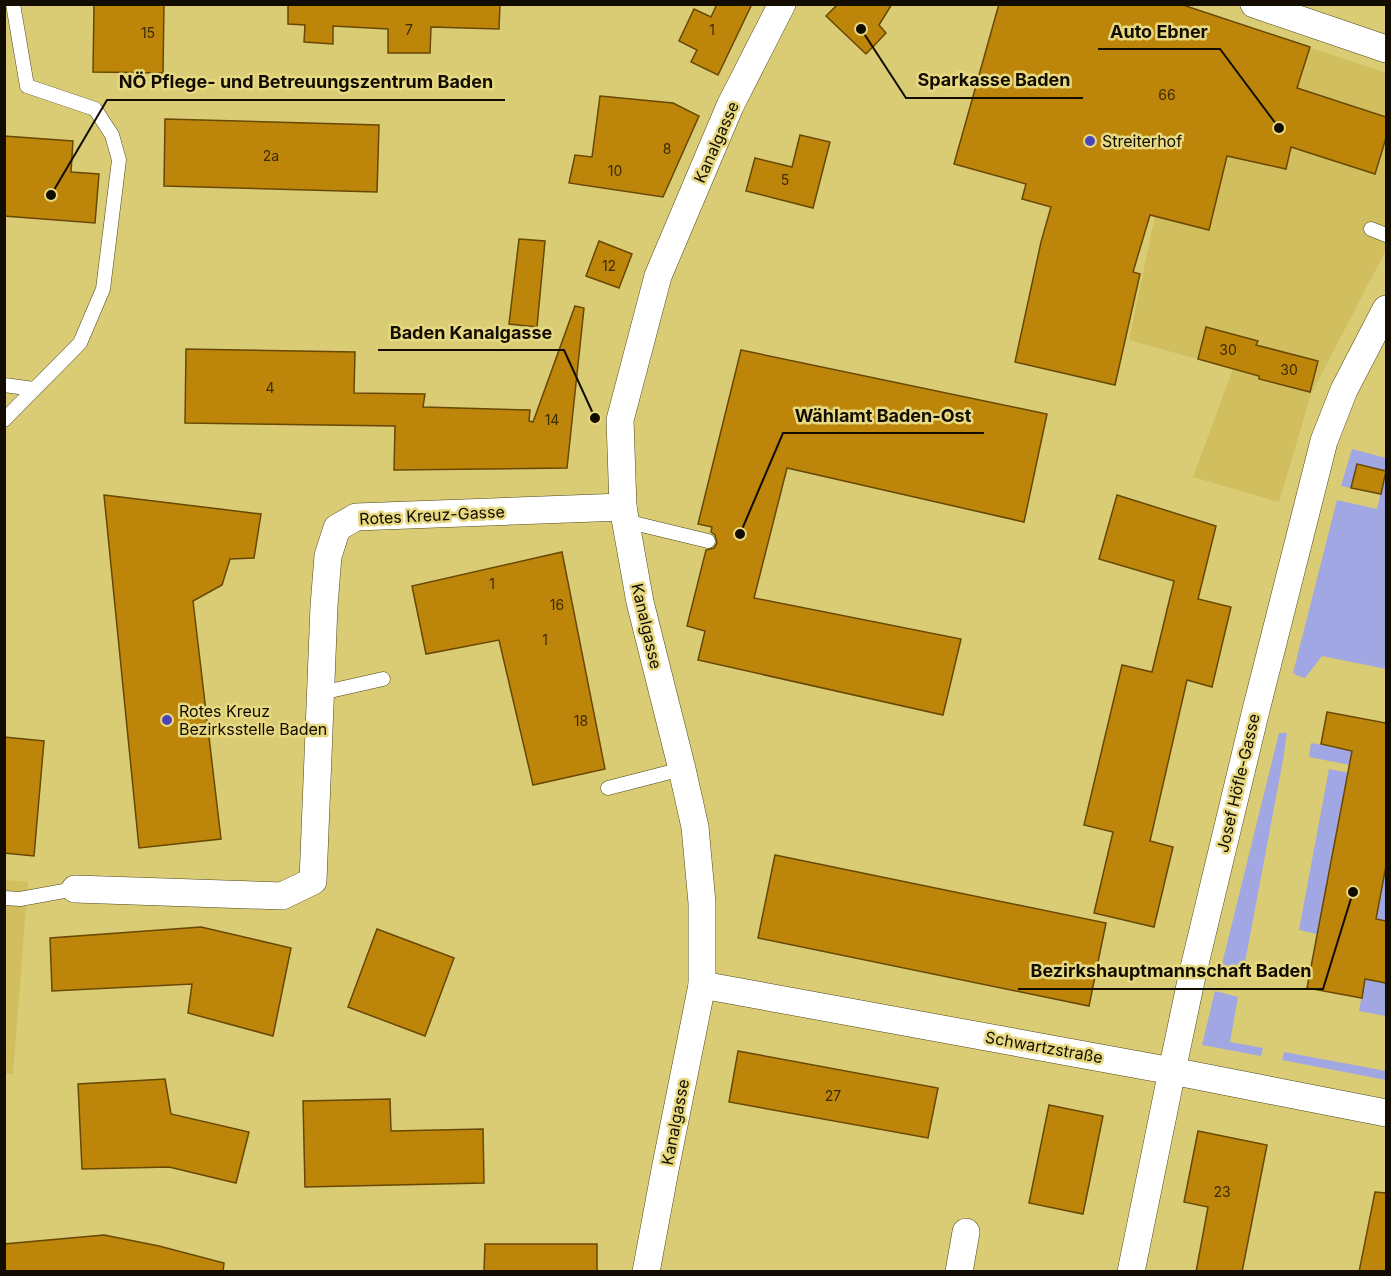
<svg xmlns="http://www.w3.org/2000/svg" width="1391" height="1276" viewBox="0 0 1391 1276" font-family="Inter,sans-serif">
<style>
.built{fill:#d0be5f}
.green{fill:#a0a7e3}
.building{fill:#bd860a;stroke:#674804;stroke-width:1.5}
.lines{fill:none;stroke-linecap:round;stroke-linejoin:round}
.service-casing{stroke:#4f4719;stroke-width:15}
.minor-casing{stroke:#4f4719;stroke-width:28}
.service{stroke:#fff;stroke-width:14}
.minor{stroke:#fff;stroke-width:27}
.poi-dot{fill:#4b45bb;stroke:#e7d882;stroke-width:2}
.labels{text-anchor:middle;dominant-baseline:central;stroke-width:5;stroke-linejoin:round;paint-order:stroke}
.number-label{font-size:14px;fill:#3d2b02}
.poi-label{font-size:16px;fill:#120d00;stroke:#e7d882;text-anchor:start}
.street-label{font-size:16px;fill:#120d00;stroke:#e7d882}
.leader{fill:none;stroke:#120d00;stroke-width:2}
.callout-dot{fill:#120d00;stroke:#e7d882;stroke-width:2}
.callout-label{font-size:18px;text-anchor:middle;font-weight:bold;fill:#120d00;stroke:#e7d882;stroke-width:5;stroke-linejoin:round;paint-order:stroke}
</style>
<rect width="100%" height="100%" fill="#dacb75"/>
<!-- built -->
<g class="built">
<path d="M1199 11 1386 73V250L1311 394 1279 502 1193 477 1233 369 1129 340 1154 221 1187 53Z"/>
<path d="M5 880 28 882 13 1074 5 1073Z"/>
</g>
<!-- green -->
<g class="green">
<path d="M1352 449 1386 458V669L1322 656 1305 678 1298 676 1293 673 1337 500 1377 509 1386 471 1357 464 1351 488 1341 486Z"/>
<path d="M1279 733H1287L1283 760 1243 973 1221 968Z"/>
<path d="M1311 743 1386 757V772L1309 757Z"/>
<path d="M1329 769 1369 777 1345 785 1317 934 1299 930Z"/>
<path d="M1386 866V921L1376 919Z"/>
<path d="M1365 979 1386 983V1016L1359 1011Z"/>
<path d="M1215 991 1238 997 1230 1042 1263 1048 1261 1056 1202 1045Z"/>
<path d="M1284 1052 1386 1071V1080L1282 1060Z"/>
</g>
<!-- building -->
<g class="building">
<path d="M94 4H164L163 73 93 72Z"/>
<path d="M288 4H500L499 29 431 27 430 53H388V29L333 26V44L304 42 305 25 288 24Z"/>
<path d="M717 4H752L718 75 691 62 697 50 679 41 694 9 711 17Z"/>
<path d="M838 4H892L879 25 886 33 866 54 826 16Z"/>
<path d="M999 4H1180L1310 47 1297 88 1386 117V138L1375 174 1291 147 1286 169 1227 156 1209 230 1150 215 1133 272 1140 274 1115 385 1015 362 1041 242 1051 207 1022 199 1026 184 954 164Z"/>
<path d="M600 96 673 103 699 116 663 197 569 183 575 155 592 157Z"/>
<path d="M165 119 379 125 377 192 164 186Z"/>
<path d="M800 135 830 142 813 208 746 191 755 158 792 167Z"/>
<path d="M4 136 73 141 71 172 99 174 95 223 4 216Z"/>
<path d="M519 239 545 241 537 327 509 324Z"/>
<path d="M599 241 632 254 619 288 586 276Z"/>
<path d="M575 306 584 308 567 468 394 470 395 426 185 423 186 349 355 352 354 393 425 394 423 407 530 410 529 421 533 422Z"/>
<path d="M1206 327 1258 341 1256 345 1318 361 1310 392 1259 379V376L1198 359Z"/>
<path d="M741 350 1047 414 1024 522 787 468 754 598 961 639 943 715 698 660 705 631 687 626 706 550 714 548 717 543 715 535 711 532 712 527 698 524Z"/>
<path d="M1357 464 1386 471 1381 494 1351 488Z"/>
<path d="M104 495 261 514 254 558 230 559 222 585 193 601 221 839 139 848Z"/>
<path d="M1117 495 1216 526 1198 599 1231 607 1212 687 1187 680 1150 841 1173 847 1154 927 1094 913 1113 832 1084 825 1122 665 1152 672 1174 581 1099 559Z"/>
<path d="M562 552 605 769 533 785 499 640 426 654 412 586Z"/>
<path d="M1327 712 1386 723V866L1376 919 1386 921V983L1365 979 1362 998 1307 988 1352 751 1321 744Z"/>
<path d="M4 737 44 741 34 856 4 853Z"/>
<path d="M775 855 1106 923 1089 1006 758 938Z"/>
<path d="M201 927 291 948 273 1036 188 1013 192 984 52 991 50 938Z"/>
<path d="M377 929 454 958 425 1036 348 1007Z"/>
<path d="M738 1051 938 1088 928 1138 729 1102Z"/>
<path d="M165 1079 171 1114 249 1132 236 1183 169 1167 82 1169 78 1084Z"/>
<path d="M390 1099 391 1131 483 1129 484 1183 305 1187 303 1101Z"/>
<path d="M1049 1105 1103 1116 1083 1214 1029 1203Z"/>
<path d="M1198 1131 1267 1145 1242 1272H1196L1208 1207 1184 1202Z"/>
<path d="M1375 1192 1386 1193V1272H1359Z"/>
<path d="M104 1235 159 1246 224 1263 223 1272H4V1244Z"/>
<path d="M485 1244H597V1272H484Z"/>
</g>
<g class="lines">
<!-- service casing -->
<g class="service-casing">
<g id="service">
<path d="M1371 229 1386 235"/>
<path d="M4 385 34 389"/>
<path d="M4 420 80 343 103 289 119 160 112 135 95 109 27 86 13 4"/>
<path d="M625 521 708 541"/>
<path d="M321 693 383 679"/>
<path d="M608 788 682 769"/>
<path d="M4 898 20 899 75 889"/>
</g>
</g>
<!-- minor casing -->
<g class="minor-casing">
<g id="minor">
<path d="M1254 4 1386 49"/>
<path d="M75 889 282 896 313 881 324 606 328 556 337 528 356 517 623 507"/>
<path d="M702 985 1172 1071 1386 1113"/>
<path d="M646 1272 665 1170 702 985V903L695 827 682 769 640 602 623 507 620 420 658 276 730 106 782 4"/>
<path d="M959 1272 966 1232"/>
<path d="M1131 1272 1172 1071 1192 976 1255 714 1324 441 1344 390 1386 309"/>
</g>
</g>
<!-- service -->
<use href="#service" class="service"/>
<!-- minor -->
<use href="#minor" class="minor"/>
</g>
<!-- markers -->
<g class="poi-dot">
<circle cx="1090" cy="141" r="6"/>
<circle cx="167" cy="720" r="6"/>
</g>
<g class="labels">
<!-- number labels -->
<g class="number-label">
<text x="409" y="29">7</text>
<text x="712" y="29">1</text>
<text x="148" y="32">15</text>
<text x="1167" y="94">66</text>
<text x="667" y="148">8</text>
<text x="271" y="155">2a</text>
<text x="615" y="170">10</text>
<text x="785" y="179">5</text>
<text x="609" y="265">12</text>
<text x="1228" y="349">30</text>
<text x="1289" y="369">30</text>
<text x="270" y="387">4</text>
<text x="552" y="419">14</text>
<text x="492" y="583">1</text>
<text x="557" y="604">16</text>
<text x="545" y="639">1</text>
<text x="581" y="720">18</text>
<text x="833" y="1095">27</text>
<text x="1222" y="1191">23</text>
</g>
<!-- poi labels -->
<g class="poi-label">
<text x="1102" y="141">Streiterhof</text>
<text x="179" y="711">Rotes Kreuz<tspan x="179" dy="18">Bezirksstelle Baden</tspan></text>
</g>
<!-- street labels -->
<g class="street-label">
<text transform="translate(716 142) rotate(-66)">Kanalgasse</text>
<text transform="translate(432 515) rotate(-3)">Rotes Kreuz-Gasse</text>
<text transform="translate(647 626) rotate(77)">Kanalgasse</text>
<text transform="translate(1238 783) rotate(-77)">Josef Höfle-Gasse</text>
<text transform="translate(1044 1047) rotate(10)">Schwartzstraße</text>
<text transform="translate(675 1122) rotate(-79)">Kanalgasse</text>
</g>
</g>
<!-- callouts -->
<path class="leader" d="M1279 128L1220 49H1098M861 29L906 98H1083M51 195L107 100H505M595 418L564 350H378M740 534L783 433H984M1353 892L1323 989H1018"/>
<g class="callout-dot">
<circle cx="1279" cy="128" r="6"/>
<circle cx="861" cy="29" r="6"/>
<circle cx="51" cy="195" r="6"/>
<circle cx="595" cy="418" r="6"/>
<circle cx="740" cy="534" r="6"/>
<circle cx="1353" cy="892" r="6"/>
</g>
<g class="callout-label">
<text x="1159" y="38">Auto Ebner</text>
<text x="994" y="86">Sparkasse Baden</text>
<text x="306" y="88">NÖ Pflege- und Betreuungszentrum Baden</text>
<text x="471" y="339">Baden Kanalgasse</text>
<text x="883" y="422">Wählamt Baden-Ost</text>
<text x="1171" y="977">Bezirkshauptmannschaft Baden</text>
</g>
<!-- border -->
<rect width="1391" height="1276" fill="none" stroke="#120d00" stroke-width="12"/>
</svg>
